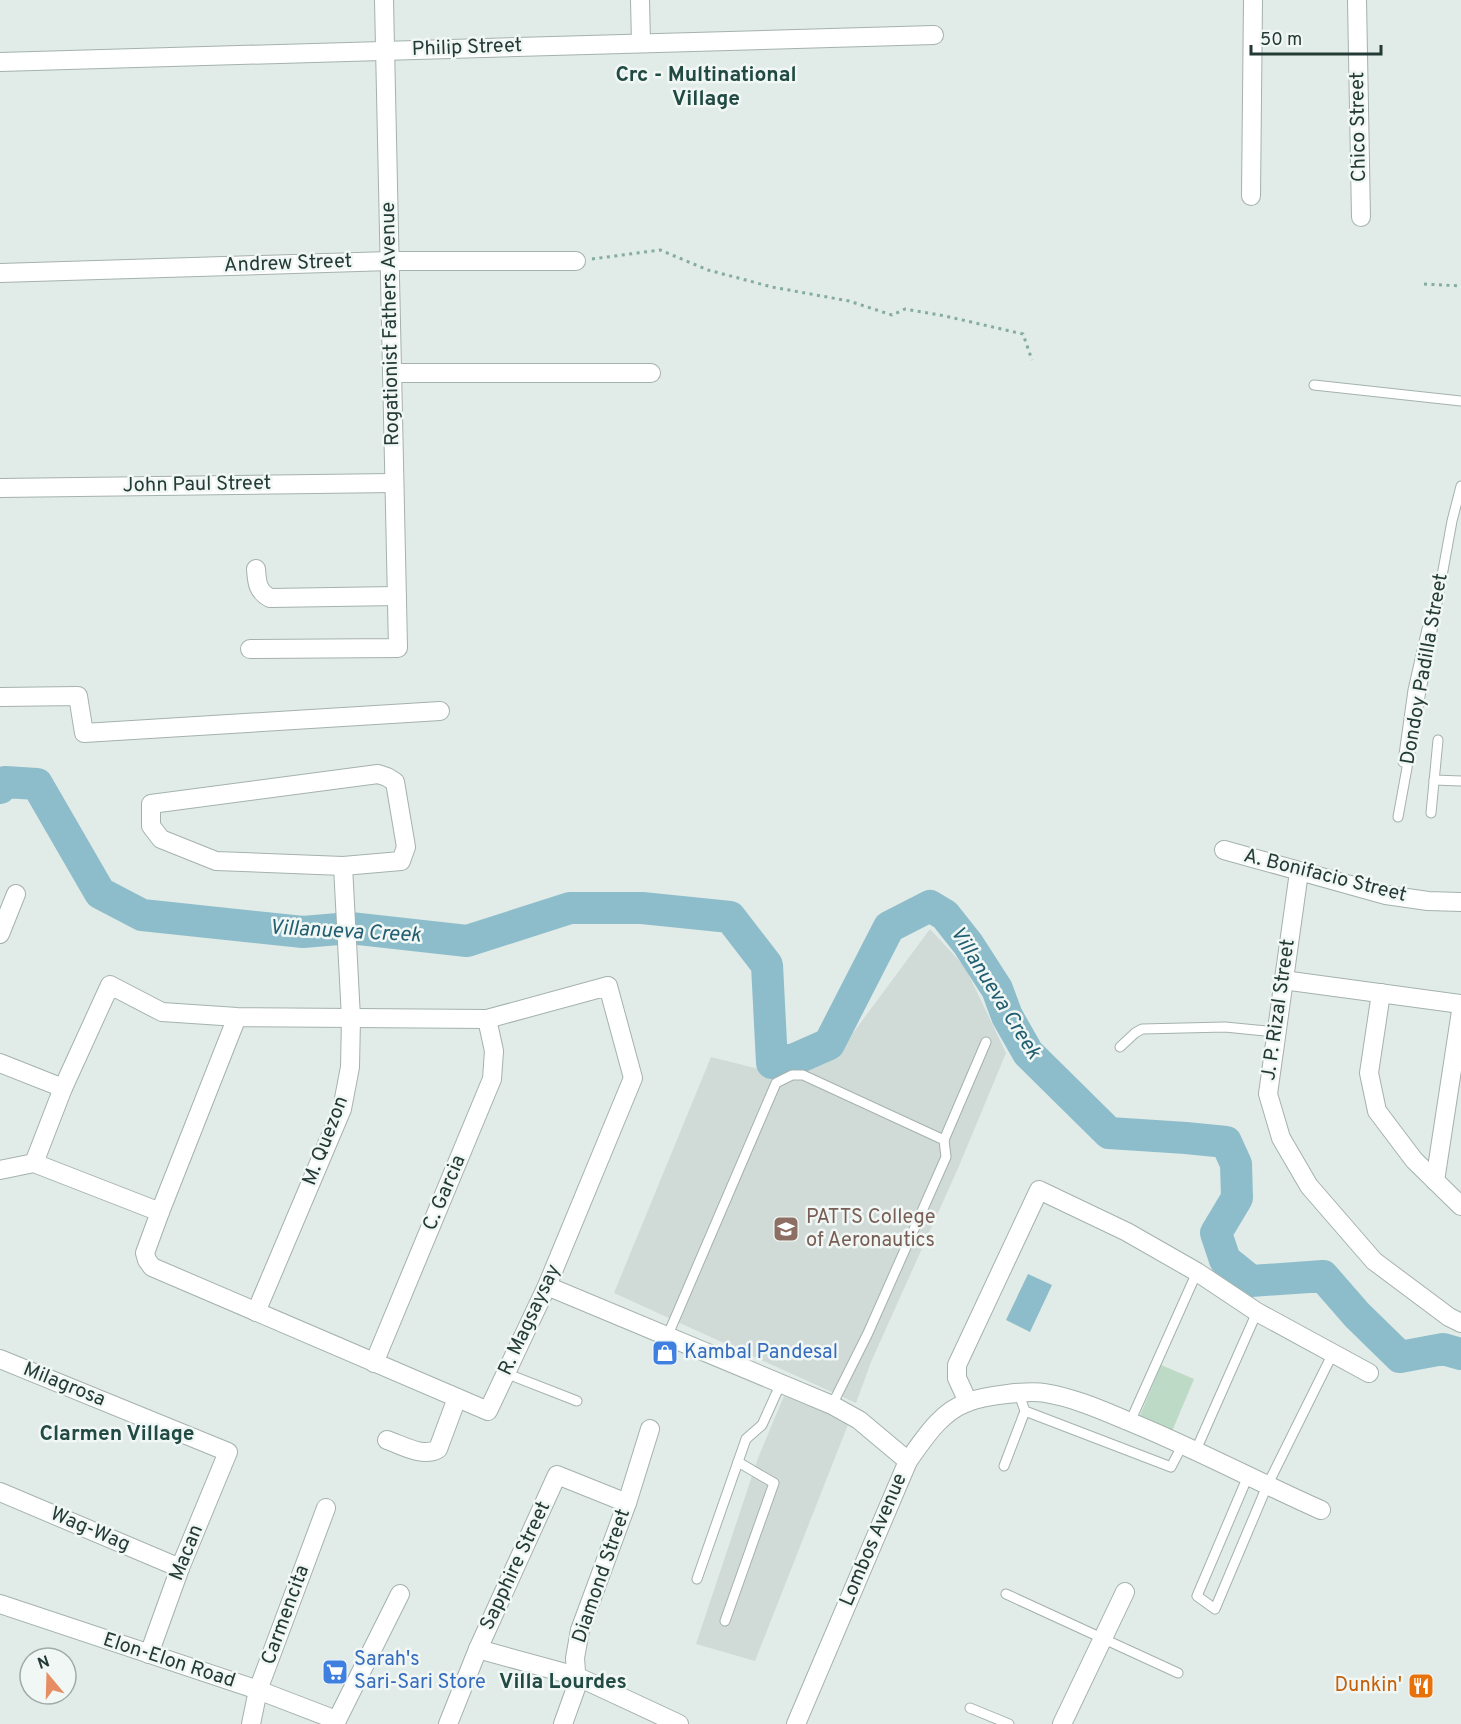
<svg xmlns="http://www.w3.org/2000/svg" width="1461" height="1724" viewBox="0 0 1461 1724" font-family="Overpass,sans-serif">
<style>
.built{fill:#d0dad6}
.green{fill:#bcdac6}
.water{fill:#8dbdcb}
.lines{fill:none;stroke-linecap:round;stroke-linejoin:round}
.river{stroke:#8dbdcb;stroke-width:32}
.lane-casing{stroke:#a4b2ae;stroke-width:11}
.street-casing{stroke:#a4b2ae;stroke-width:20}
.path{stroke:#84aca2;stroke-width:3;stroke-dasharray:3 4.5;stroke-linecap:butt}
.lane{stroke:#fff;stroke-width:9}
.street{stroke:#fff;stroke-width:18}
.labels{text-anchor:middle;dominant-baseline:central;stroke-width:5;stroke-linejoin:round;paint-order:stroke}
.street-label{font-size:20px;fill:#233a35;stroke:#f1f7f5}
.education-label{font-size:20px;fill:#785e54;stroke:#f1f7f5;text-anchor:start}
.shop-label{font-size:20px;fill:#366cbe;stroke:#f1f7f5;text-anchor:start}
.food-label{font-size:20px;fill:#c56008;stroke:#f1f7f5;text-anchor:end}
.neighbourhood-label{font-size:21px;font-weight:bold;fill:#214a43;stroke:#f1f7f5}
.water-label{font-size:21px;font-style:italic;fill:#225e71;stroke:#f1f7f5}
</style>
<rect width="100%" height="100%" fill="#e1ebe7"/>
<!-- built -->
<g class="built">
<path d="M930 929 965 967 1006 1053 959 1166 871 1362 856 1403 614 1293 711 1057 783 1075 804 1069 839 1052Z"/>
<path d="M784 1396 849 1422 755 1661 696 1644 758 1458Z"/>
</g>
<!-- green -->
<path class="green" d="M1161 1365 1194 1379 1170 1436 1137 1423Z"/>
<!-- water -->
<path class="water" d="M1028 1274 1052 1285 1030 1332 1006 1320Z"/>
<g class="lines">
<!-- river -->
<path class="river" d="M0 788 5 782 37 784 100 893 142 915 303 932 350 928 467 941 570 908H642L730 917 767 965 772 1063 795 1059 829 1044 889 927 930 906 945 915 968 944 997 989 1007 1016 1028 1053 1109 1133 1186 1138 1226 1142 1236 1164 1237 1198 1216 1233 1225 1260 1251 1281 1323 1276 1357 1315 1400 1357 1443 1349 1461 1354"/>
<!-- lane casing -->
<g class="lane-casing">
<g id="lane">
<path d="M1314 385 1461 401"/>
<path d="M1403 762 1413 690 1427 629"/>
<path d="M1434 780 1461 781"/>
<path d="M1431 813 1438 740"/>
<path d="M1398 817 1452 521 1461 486"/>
<path d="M1120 1047 1135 1033 1142 1029 1225 1027 1276 1032"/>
<path d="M667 1337 776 1083 792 1075H803L944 1140"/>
<path d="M505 1373 577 1401"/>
<path d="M1019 1394 1025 1411 1171 1467 1183 1444"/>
<path d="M832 1405 868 1333 946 1157 944 1140 986 1042"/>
<path d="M1130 1422 1197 1272"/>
<path d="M1196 1450 1257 1312"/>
<path d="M1004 1466 1025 1411"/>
<path d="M1248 1476 1197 1596 1215 1609 1267 1486 1333 1353"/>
<path d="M697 1579 746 1439 762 1425 781 1383"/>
<path d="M1006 1594 1178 1673"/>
<path d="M725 1621 774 1483 738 1462"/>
<path d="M970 1708 1009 1724"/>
</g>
</g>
<!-- street casing -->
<g class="street-casing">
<g id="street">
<path d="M640 0 641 43"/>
<path d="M1357 0 1361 217"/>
<path d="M0 62 934 35"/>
<path d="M1251 196 1253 0"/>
<path d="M0 273 390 261H576"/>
<path d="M392 373H651"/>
<path d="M0 488 394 483"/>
<path d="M256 569C257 582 257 591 270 598L397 596"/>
<path d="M250 649 398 648 384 0"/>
<path d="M0 697 78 696 84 733 440 711"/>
<path d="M378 774 387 777 395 782 406 847 401 861 343 866 216 861 161 839 151 826V804Z"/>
<path d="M1224 850 1386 895 1428 901 1461 902"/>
<path d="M1299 872 1268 1094 1281 1138 1309 1186 1374 1261 1449 1317 1461 1323"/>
<path d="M0 934 16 894"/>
<path d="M1283 980 1461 1004"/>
<path d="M1381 993 1369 1073 1377 1111 1414 1160 1461 1206"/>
<path d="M0 1063 63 1088"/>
<path d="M34 1163 63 1088 110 985 162 1012 237 1017 487 1019 608 986 633 1078 547 1286 488 1411 152 1267 147 1260 145 1253 160 1212 237 1017"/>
<path d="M0 1170 34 1163 160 1212"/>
<path d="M1435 1181 1461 1011"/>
<path d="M547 1286 832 1405 859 1420 908 1461"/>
<path d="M256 1312 342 1109 350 1067 351 1018 343 866"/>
<path d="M0 1359 228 1452 180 1568 149 1654"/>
<path d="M374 1363 492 1079 494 1051 487 1019"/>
<path d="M968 1402 957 1378V1365L1039 1190 1127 1232 1197 1272 1257 1312 1369 1373"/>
<path d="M387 1440C402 1445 423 1458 438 1449L457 1398"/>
<path d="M0 1492 180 1568"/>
<path d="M0 1604 258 1690 336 1720"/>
<path d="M478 1649 576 1676 679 1724"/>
<path d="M251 1724 258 1690 326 1508"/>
<path d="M335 1724 400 1594"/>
<path d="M448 1724 478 1649 557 1475 627 1503"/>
<path d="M563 1724 577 1685 575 1658 580 1630 627 1503 650 1429"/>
<path d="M796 1724 908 1461C924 1439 940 1412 968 1402 984 1396 1028 1390 1045 1393 1076 1398 1106 1412 1135 1424 1198 1450 1258 1482 1321 1510"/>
<path d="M1062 1724 1125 1592"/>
</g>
</g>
<!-- path -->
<g class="path">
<path d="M592 259 660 250 708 270 772 287 849 301 892 315 905 309 945 316 1023 334 1032 360"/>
<path d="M1424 284 1461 286"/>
</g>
<!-- lane -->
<use href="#lane" class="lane"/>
<!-- street -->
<use href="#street" class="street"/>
</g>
<!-- icons -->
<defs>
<g id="university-square" transform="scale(1.35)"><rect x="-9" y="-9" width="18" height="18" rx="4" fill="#8d6e63" stroke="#f1f7f5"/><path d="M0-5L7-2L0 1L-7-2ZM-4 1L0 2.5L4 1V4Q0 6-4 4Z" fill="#fff"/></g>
<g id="shop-square" transform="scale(1.35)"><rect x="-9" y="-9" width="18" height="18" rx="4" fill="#3f7fe0" stroke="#f1f7f5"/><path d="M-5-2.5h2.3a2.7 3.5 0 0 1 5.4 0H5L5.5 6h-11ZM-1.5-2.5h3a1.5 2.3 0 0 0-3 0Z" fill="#fff"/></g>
<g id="supermarket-square" transform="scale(1.35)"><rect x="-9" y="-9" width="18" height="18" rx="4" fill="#3f7fe0" stroke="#f1f7f5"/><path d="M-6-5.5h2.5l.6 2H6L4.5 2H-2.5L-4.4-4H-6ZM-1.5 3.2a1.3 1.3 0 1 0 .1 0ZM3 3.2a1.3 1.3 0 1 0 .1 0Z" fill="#fff"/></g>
<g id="restaurant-square" transform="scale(1.35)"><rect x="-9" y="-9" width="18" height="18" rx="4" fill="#e8710a" stroke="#f1f7f5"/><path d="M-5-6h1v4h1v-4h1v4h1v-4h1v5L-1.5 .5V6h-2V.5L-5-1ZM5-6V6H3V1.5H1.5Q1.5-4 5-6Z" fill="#fff"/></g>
</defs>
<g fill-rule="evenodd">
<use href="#university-square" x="786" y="1229"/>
<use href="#shop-square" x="665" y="1353"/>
<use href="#supermarket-square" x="335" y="1672"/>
<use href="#restaurant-square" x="1421" y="1686"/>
</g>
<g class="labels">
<!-- street labels -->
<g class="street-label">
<text transform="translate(467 48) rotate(-2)">Philip Street</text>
<text transform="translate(1359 127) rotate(-91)">Chico Street</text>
<text transform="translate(288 264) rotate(-2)">Andrew Street</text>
<text transform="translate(391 324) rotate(-91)">Rogationist Fathers Avenue</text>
<text transform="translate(197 485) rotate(-1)">John Paul Street</text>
<text transform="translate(1425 669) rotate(-80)">Dondoy Padilla Street</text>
<text transform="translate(1325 876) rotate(14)">A. Bonifacio Street</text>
<text transform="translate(1279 1010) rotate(-82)">J. P. Rizal Street</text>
<text transform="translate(326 1141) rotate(-69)">M. Quezon</text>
<text transform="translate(445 1193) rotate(-67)">C. Garcia</text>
<text transform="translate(530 1320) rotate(-65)">R. Magsaysay</text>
<text transform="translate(64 1385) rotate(22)">Milagrosa</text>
<text transform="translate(90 1530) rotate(23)">Wag-Wag</text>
<text transform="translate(874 1540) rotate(-67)">Lombos Avenue</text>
<text transform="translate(187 1553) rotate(-68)">Macan</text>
<text transform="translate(516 1566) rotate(-65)">Sapphire Street</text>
<text transform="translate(602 1576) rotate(-71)">Diamond Street</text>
<text transform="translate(286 1615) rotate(-70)">Carmencita</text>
<text transform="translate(169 1661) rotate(18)">Elon-Elon Road</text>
</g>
<!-- education labels -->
<g class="education-label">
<text x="806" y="1218">PATTS College<tspan x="806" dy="23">of Aeronautics</tspan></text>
</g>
<!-- shop labels -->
<g class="shop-label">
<text x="684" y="1353">Kambal Pandesal</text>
<text x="354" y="1660">Sarah's<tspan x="354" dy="23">Sari-Sari Store</tspan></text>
</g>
<!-- food labels -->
<g class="food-label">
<text x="1402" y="1686">Dunkin'</text>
</g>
<!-- neighbourhood labels -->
<g class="neighbourhood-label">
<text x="706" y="75">Crc - Multinational<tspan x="706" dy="24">Village</tspan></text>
<text x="117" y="1434">Clarmen Village</text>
<text x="563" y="1682">Villa Lourdes</text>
</g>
<!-- water labels -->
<g class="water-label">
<text transform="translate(345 932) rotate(3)">Villanueva Creek</text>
<text transform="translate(995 993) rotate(58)">Villanueva Creek</text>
</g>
</g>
<!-- north arrow -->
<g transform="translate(48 1676) rotate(341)"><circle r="28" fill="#f1f7f5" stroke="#9faba8" stroke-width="1.5"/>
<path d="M0-4.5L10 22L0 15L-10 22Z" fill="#e78d63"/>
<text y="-9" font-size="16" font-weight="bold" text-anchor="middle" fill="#233a35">N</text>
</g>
<!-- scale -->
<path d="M1251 45v9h130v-9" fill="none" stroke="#233a35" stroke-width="3"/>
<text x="1260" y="45" font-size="18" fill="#233a35" stroke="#f1f7f5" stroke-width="4.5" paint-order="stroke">50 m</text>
</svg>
